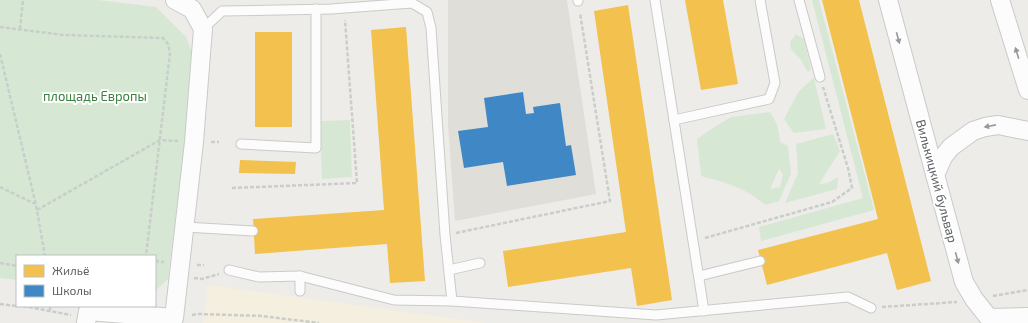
<svg xmlns="http://www.w3.org/2000/svg" width="1028" height="323" viewBox="0 0 1028 323" font-family="'Exo 2',sans-serif">
<style>
.education{fill:#e0ded8}
.green{fill:#d6e8d4;fill-rule:evenodd}
.sand{fill:#f4efdf}
.homes{fill:#f2c14e}
.schools{fill:#3f88c5}
.lines{fill:none;stroke-linecap:round;stroke-linejoin:round}
.service-casing{stroke:#c9caca;stroke-width:11}
.minor-casing{stroke:#c9caca;stroke-width:20}
.path{stroke:#c9cecb;stroke-width:2.5;stroke-dasharray:4 2;stroke-linecap:butt}
.service{stroke:#fcfcfc;stroke-width:9}
.minor{stroke:#fcfcfc;stroke-width:18}
.oneway{fill:#95979a}
.labels{text-anchor:middle;dominant-baseline:central;stroke-width:4;stroke-linejoin:round;paint-order:stroke}
.park-label{font-size:13px;fill:#39813c;stroke:#fff}
.street-label{font-size:13px;fill:#5d6165;stroke:#fff}
</style>
<rect width="100%" height="100%" fill="#edece8"/>
<!-- education -->
<path class="education" d="M448 0H567L596 194 455 221 448 125Z"/>
<!-- green -->
<g class="green">
<path d="M0 0H99L156 7 186 37 195 59 168 279 155 291V256H17V280L0 278Z"/>
<path d="M812 0H819L874 210 761 241 759 227 863 198Z"/>
<path d="M796 34 804 39 811 69 808 72 801 60 791 49 790 42Z"/>
<path d="M814 78 826 129 794 133 784 119 799 91Z"/>
<path d="M770 112C777 122 779 130 780 142L788 146 791 174 779 201 765 205C747 188 724 182 701 176L697 139 716 126 731 117ZM779 169 783 174 780 187 770 189Z"/>
<path d="M350 120 352 177 322 179 320 121Z"/>
<path d="M833 134 840 151 819 184 828 183 838 177 837 189 785 203 798 173 796 144Z"/>
</g>
<!-- sand -->
<path class="sand" d="M208 285 486 323H203Z"/>
<!-- homes -->
<g class="homes">
<path d="M685 0H723L738 84 701 90Z"/>
<path d="M822 0H859L931 281 897 290 887 253 767 285 758 250 878 219Z"/>
<path d="M628 5 672 300 637 306 631 268 508 287 503 251 626 232 594 11Z"/>
<path d="M406 27 425 281 390 283 387 244 255 254 253 219 384 210 371 30Z"/>
<rect x="255" y="32" width="37" height="95"/>
<path d="M240 160 296 162 295 174 239 173Z"/>
</g>
<!-- schools -->
<path class="schools" d="M523 92 526 114 534 113 533 107 560 103 566 146 571 145 576 175 507 186 503 162 464 168 458 131 488 127 484 98Z"/>
<g class="lines">
<!-- service casing -->
<g class="service-casing">
<g id="service">
<path d="M655 0 704 311"/>
<path d="M799 0 820 77"/>
<path d="M578 1V0"/>
<path d="M203 29 222 11 331 9 412 3 427 12 431 28 445 235 452 301"/>
<path d="M674 120 769 99 775 83 760 0"/>
<path d="M241 144 316 148V9"/>
<path d="M185 227 253 231"/>
<path d="M229 270 259 277 300 276 394 300 452 301 656 315 848 297 871 308"/>
<path d="M449 270 480 263"/>
<path d="M300 276V291"/>
<path d="M699 276 760 261"/>
</g>
</g>
<!-- minor casing -->
<g class="minor-casing">
<g id="minor">
<path d="M888 0 964 282 974 299 989 318 1028 317"/>
<path d="M1000 0 1028 90"/>
<path d="M935 175 943 157 951 147 973 131 985 127 998 125 1028 131"/>
<path d="M86 323 88 311 174 318 194 142 203 29 192 9 175 0"/>
</g>
</g>
<!-- path -->
<g class="path">
<path d="M0 27 64 35 163 38 168 44 170 53 146 256"/>
<path d="M20 29 23 0"/>
<path d="M0 54 36 205 45 256"/>
<path d="M211 142H219"/>
<path d="M0 187 35 204"/>
<path d="M232 188 357 183 345 20"/>
<path d="M37 210 160 140 178 141"/>
<path d="M456 233 610 201 580 13"/>
<path d="M705 238 832 202 852 188 848 168 823 87"/>
<path d="M155 261 164 262"/>
<path d="M0 263 17 266"/>
<path d="M197 265H204"/>
<path d="M194 278 202 279 219 274"/>
<path d="M993 296 1028 290"/>
<path d="M0 304 17 306"/>
<path d="M23 306 71 315"/>
<path d="M50 306V310"/>
<path d="M882 307 957 302"/>
<path d="M192 315 198 314 262 316 319 323"/>
</g>
<!-- service -->
<use href="#service" class="service"/>
<!-- minor -->
<use href="#minor" class="minor"/>
</g>
<!-- one-way arrows -->
<defs><path id="oneway-solid" d="M-6-.8H1V-3.2L6.5 0L1 3.2V.8H-6Z"/></defs>
<g class="oneway">
<use href="#oneway-solid" transform="translate(898 38) rotate(75)"/>
<use href="#oneway-solid" transform="translate(1017 53) rotate(-107)"/>
<use href="#oneway-solid" transform="translate(990 126) rotate(169)"/>
<use href="#oneway-solid" transform="translate(957 258) rotate(75)"/>
</g>
<g class="labels">
<!-- park labels -->
<g class="park-label">
<text x="95" y="96">площадь Европы</text>
</g>
<!-- street labels -->
<g class="street-label">
<text transform="translate(937 181) rotate(75)">Вилькицкий бульвар</text>
</g>
</g>
<!-- legend -->
<rect x="16" y="255" width="140" height="52" fill="#ffffff" stroke="#bec0c1"/>
<rect x="24" y="265" width="20" height="12" fill="#f2c14e" stroke="#bec0c1"/>
<text x="52" y="275" font-size="12" fill="#5d6165">Жильё</text>
<rect x="24" y="285" width="20" height="12" fill="#3f88c5" stroke="#bec0c1"/>
<text x="52" y="295" font-size="12" fill="#5d6165">Школы</text>
</svg>
